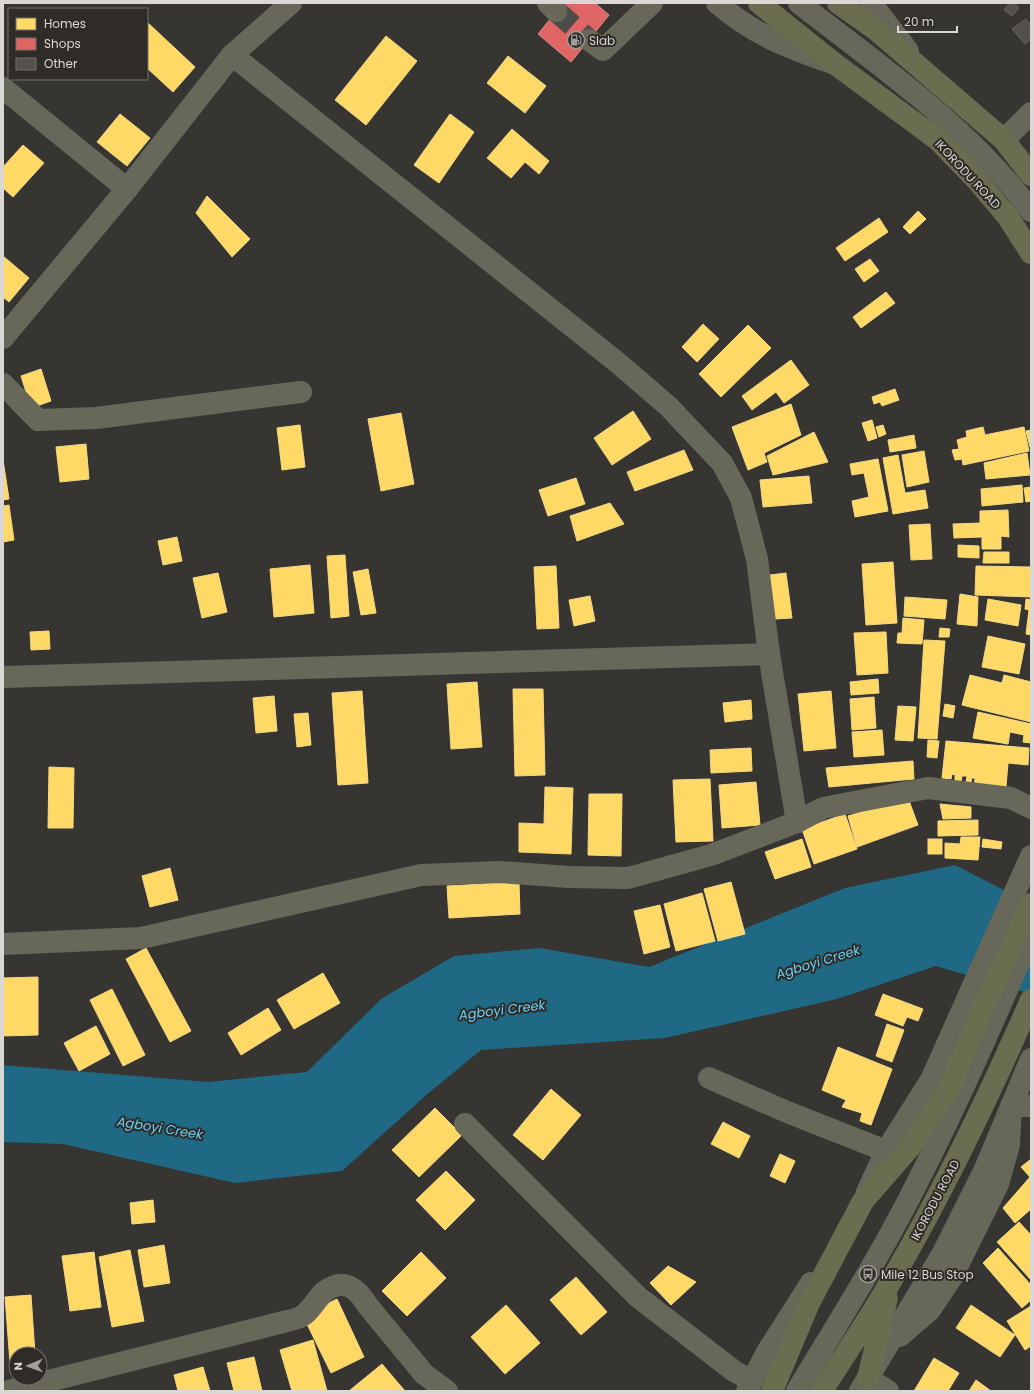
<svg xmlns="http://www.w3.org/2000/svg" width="1034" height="1394" viewBox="0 0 1034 1394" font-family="Poppins,sans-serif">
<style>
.water{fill:#1f6984}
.homes{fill:#ffd966;stroke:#f4d887}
.shops{fill:#e06666;stroke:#de8887}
.building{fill:#53504f;stroke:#666361}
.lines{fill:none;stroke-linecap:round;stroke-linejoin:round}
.minor-tunnel{stroke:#4f4d4a;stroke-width:22;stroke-dasharray:22 11;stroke-linecap:butt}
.minor{stroke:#68685a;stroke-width:22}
.highway{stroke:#6b6d50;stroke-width:22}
.labels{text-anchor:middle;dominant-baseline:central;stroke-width:4;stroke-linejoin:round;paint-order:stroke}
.poi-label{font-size:12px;fill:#dad7d4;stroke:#2f2b26;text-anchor:start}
.street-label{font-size:12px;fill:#dad7d4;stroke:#2f2b26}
.water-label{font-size:13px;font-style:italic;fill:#6acffa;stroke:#2f2b26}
</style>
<rect width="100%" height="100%" fill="#373532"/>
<!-- water -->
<path class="water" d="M955 865 1031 904V994L936 966 837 999 665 1038 481 1050 425 1096 342 1171 235 1183 63 1144 3 1142V1065L208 1082 307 1072 381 999 454 956 539 948 649 967 845 888Z"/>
<!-- homes -->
<g class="homes">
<path d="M147 22 195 67 173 92 147 68Z"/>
<path d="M386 36 417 61 366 125 335 100Z"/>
<path d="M508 56 546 86 525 113 487 83Z"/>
<path d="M120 114 150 138 127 166 97 142Z"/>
<path d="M450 114 474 132 439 183 414 165Z"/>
<path d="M512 129 549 161 539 174 525 162 511 178 487 158Z"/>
<path d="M23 145 44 163 13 197 3 188V167Z"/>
<path d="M207 196 250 239 232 257 196 213Z"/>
<path d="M918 211 926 219 910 234 903 227Z"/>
<path d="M879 218 888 232 845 261 836 248Z"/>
<path d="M3 256 29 278 9 302 3 297Z"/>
<path d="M870 259 879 271 864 282 855 269Z"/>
<path d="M886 292 895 303 861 328 853 317Z"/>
<path d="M703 324 719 339 697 362 682 347Z"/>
<path d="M748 325 771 348 721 397 699 374Z"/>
<path d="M791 360 809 385 784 403 776 392 752 410 742 396Z"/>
<path d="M41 369 51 401 31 408 21 376Z"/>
<path d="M895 389 899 400 882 406 880 402 874 404 872 397Z"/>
<path d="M791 404 801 435 764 453 767 462 748 470 732 427Z"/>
<path d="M633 411 651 439 612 465 594 438Z"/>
<path d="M401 413 414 484 381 491 368 419Z"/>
<path d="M872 420 877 438 868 441 862 423Z"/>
<path d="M300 425 305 467 282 470 277 428Z"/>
<path d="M883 425 886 434 879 437 876 427Z"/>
<path d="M983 427 985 435 1024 427 1029 451 963 465 962 459 955 460 952 450 959 449 957 440 967 437 966 431Z"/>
<path d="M1031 430V447H1030L1026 431Z"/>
<path d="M814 432 828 462 773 475 767 456Z"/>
<path d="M914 435 916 448 890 452 888 440Z"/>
<path d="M86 444 89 479 60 482 56 447Z"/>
<path d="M684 450 693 470 635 491 627 472Z"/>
<path d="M924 451 929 482 907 487 902 455Z"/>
<path d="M1027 453 1030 475 986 479 984 463Z"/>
<path d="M898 455 905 493 925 490 928 508 893 514 883 458Z"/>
<path d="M878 459 888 511 855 517 852 501 869 497 864 473 852 475 850 464Z"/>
<path d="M3 460 9 499 3 500Z"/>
<path d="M809 476 812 503 763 507 760 480Z"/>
<path d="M576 478 585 504 548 516 539 490Z"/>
<path d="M1022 485 1023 502 982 506 981 489Z"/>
<path d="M1031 487V501L1026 502 1024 488Z"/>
<path d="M610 503 624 524 577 541 570 516Z"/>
<path d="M9 505 14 540 3 542V506Z"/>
<path d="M1008 510 1009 537 1001 536V549H982V537L954 538 953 524 980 523V511Z"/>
<path d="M930 524 932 559 911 560 909 525Z"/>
<path d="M177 537 182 561 163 565 158 541Z"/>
<path d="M958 545 979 546V558L958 557Z"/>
<path d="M984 552H1009V563H983Z"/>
<path d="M345 555 349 616 331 618 327 556Z"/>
<path d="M893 562 897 623 866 625 862 564Z"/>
<path d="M310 565 314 613 274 617 270 569Z"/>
<path d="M556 566 559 628 537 629 534 567Z"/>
<path d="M976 566 1031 567V597L975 595Z"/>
<path d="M368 569 376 613 361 615 353 572Z"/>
<path d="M218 573 227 612 202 618 193 578Z"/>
<path d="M786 573 792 618 775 619 770 575Z"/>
<path d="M960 594 978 597 977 626 957 624Z"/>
<path d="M590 596 595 621 574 626 569 600Z"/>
<path d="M905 597 947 600 945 619 904 616Z"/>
<path d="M988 599 1021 605 1018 626 985 620Z"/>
<path d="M1026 599 1031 600V635L1026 634 1029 610 1025 609Z"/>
<path d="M903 618 924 620 922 644 897 643 898 633H902Z"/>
<path d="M940 628 950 629 949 637H939Z"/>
<path d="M49 631 50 649 31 650 30 632Z"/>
<path d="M886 632 888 673 857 675 854 633Z"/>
<path d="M988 636 1025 644 1019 674 982 667Z"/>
<path d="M924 640 945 641 937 739 918 738Z"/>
<path d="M970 675 1002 683 1004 675 1031 682V722L962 705Z"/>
<path d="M878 679 879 693 851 695 850 682Z"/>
<path d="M477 682 482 747 451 749 447 684Z"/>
<path d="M513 689H543L545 775 515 776Z"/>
<path d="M362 691 368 783 338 785 332 693Z"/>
<path d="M831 691 836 748 804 751 798 694Z"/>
<path d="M274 696 277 731 256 733 253 698Z"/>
<path d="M874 697 876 728 852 730 850 699Z"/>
<path d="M751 700 752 719 725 722 723 703Z"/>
<path d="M945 704 955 706 953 718 943 716Z"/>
<path d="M898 706 916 707 913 741 895 740Z"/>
<path d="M978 712 1031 724V743L1023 742 1024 735 1010 732 1008 744 973 738Z"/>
<path d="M308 713 311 745 297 747 294 714Z"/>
<path d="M882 730 884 755 854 757 852 732Z"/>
<path d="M928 740 939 741 937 758 927 757Z"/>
<path d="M946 741 1029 748 1028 765 1008 763 1006 787 974 791 975 778H972L971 782H966L967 776H962L961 782 955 781V775L952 774 951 779 942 778Z"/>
<path d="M751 748 752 771 711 773 710 750Z"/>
<path d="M913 761 914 779 829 787 826 768Z"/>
<path d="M49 767 74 768 73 828H48Z"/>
<path d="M710 779 713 841 676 842 673 780Z"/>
<path d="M756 782 760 825 722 828 719 785Z"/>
<path d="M545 787 573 788 571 854 519 852V823L544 824Z"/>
<path d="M589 794H622L621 856 588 855Z"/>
<path d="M908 798 918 825 857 847 848 816Z"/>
<path d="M940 804 971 807V818L943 819Z"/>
<path d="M845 814 857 849 814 864 802 829Z"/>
<path d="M978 820V835L938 836V821Z"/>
<path d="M961 837H980L978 860 945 858V843L960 844Z"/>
<path d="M802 839 811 867 775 879 765 852Z"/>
<rect x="928" y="839" width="14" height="15"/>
<path d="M983 839 1002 842 1001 849 982 847Z"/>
<path d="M170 868 178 900 150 907 142 876Z"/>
<path d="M519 882 520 914 449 918 447 886Z"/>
<path d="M731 882 745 934 718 941 704 889Z"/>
<path d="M702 893 715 941 676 951 664 904Z"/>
<path d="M660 905 670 947 644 954 634 911Z"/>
<path d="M146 948 191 1031 170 1042 126 959Z"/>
<path d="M323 973 340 1003 294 1029 277 1000Z"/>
<path d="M38 977V1035L3 1036V978Z"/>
<path d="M112 989 145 1055 123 1066 90 1000Z"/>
<path d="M883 994 923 1009 918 1021 907 1017 903 1026 875 1015Z"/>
<path d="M268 1008 281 1030 241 1055 228 1033Z"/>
<path d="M887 1024 904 1030 892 1062 876 1056Z"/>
<path d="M96 1026 110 1054 79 1071 64 1043Z"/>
<path d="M838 1047 892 1069 871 1125 860 1121 862 1113 842 1107 846 1100 822 1090Z"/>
<path d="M551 1089 581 1115 543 1160 513 1135Z"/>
<path d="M435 1108 462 1135 419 1177 392 1150Z"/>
<path d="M723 1122 750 1136 739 1158 711 1144Z"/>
<path d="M780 1154 795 1161 785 1183 770 1176Z"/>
<path d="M1031 1159V1209L1015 1223 1003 1208 1030 1177 1021 1167Z"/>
<path d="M446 1171 475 1200 445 1230 416 1200Z"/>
<path d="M153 1200 155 1222 132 1224 130 1203Z"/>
<path d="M1019 1222 1031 1235V1280L997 1242Z"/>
<path d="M164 1245 170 1283 144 1287 138 1250Z"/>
<path d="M998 1248 1031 1285V1300L1022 1308 983 1263Z"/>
<path d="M130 1250 144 1321 112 1327 99 1257Z"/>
<path d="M94 1252 101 1307 70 1311 62 1256Z"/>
<path d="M421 1252 446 1278 407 1316 382 1291Z"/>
<path d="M668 1266 696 1282 671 1305 650 1283Z"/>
<path d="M576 1277 607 1312 581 1335 550 1300Z"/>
<path d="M31 1295 35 1354H16V1363H10L5 1297Z"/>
<path d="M337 1299 364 1357 331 1373 303 1316Z"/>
<path d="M506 1305 540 1343 505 1374 471 1337Z"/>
<path d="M971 1305 1015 1335 1000 1357 956 1328Z"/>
<path d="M1031 1306V1346L1025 1350 1007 1321Z"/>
<path d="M313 1340 327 1391H292L280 1350Z"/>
<path d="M254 1357 262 1391H234L227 1363Z"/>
<path d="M934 1358 959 1373 948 1391H914Z"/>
<path d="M382 1364 405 1391H349Z"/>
<path d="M203 1367 210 1391H178L174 1375Z"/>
<path d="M976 1380 991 1391H969Z"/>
</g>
<!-- shops -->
<path class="shops" d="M563 3H595L609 15 571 62 538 34Z"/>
<!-- building -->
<g class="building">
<path d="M1010 3H1014L1019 8 1012 16 1004 10Z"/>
<path d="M1026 19 1031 25V39L1025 44 1012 29Z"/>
</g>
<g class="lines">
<!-- minor-tunnel -->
<path class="minor-tunnel" d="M556 11 589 40"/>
<!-- minor -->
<g class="minor">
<path d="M548 3 556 11"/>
<path d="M717 3C754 35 787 47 832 63"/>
<path d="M799 3C881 67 969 127 1031 211"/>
<path d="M871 3 908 51"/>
<path d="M589 40 603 50 652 3"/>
<path d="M232 55 618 363 668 406 722 463 741 498 757 559 769 654 797 822"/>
<path d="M3 88 127 189"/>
<path d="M1004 140 1031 113"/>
<path d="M3 338 127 189 232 55 291 3"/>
<path d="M3 384 38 420 96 418 301 392"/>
<path d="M3 677 769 654"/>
<path d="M3 944 141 938 421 875 499 872 569 877 628 878 711 855 797 822 823 808 928 788 1011 798 1031 808"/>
<path d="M709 1078 787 1112 886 1151"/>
<path d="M465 1124 638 1297 734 1371 752 1381"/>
<path d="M867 1192 886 1151 931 1080 1031 856"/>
<path d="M900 1336 930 1310 952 1277 998 1184 1009 1145 1011 1106H1031"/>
<path d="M868 1378 888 1391"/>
<path d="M9 1391 287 1321C293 1320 300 1318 305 1314 312 1308 316 1300 323 1293 343 1276 357 1288 368 1306L424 1374 447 1391"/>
<path d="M747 1391 767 1352 811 1283"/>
<path d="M797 1391C839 1321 883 1252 919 1179 960 1099 995 1017 1031 935"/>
<path d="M860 1391 943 1253 985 1169 1031 1059"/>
</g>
<!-- highway -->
<g class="highway">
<path d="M759 3 835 64 938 140 975 178 1008 217 1031 253"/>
<path d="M838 3 875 29 1004 140 1031 175"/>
<path d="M868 1378 887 1298"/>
<path d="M772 1391 809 1303 863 1201 910 1147 949 1089 980 1015 1031 904"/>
<path d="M822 1391C845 1354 870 1318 891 1281 944 1190 989 1096 1031 1000"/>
</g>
</g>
<!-- icons -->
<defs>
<g id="fuel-ring" transform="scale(0.9)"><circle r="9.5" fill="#2f2b26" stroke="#a19e9b" stroke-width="1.5"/><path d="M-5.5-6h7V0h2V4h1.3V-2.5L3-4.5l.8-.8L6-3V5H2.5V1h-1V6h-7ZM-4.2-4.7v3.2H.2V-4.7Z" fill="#a19e9b"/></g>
<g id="bus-ring" transform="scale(0.9)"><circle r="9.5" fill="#2f2b26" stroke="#a19e9b" stroke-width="1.5"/><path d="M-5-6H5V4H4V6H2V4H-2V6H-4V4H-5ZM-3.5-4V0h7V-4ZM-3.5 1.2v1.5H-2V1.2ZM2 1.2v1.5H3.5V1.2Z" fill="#a19e9b"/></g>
</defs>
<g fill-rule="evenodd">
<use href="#fuel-ring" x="576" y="40"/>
<use href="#bus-ring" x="868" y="1274"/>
</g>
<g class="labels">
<!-- poi labels -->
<g class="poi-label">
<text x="589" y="40">Slab</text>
<text x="881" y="1274">Mile 12 Bus Stop</text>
</g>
<!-- street labels -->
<g class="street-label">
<text transform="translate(968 174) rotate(47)">IKORODU ROAD</text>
<text transform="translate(935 1200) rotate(-62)">IKORODU ROAD</text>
</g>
<!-- water labels -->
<g class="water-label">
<text transform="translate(818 962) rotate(-17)">Agboyi Creek</text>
<text transform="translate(502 1010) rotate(-7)">Agboyi Creek</text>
<text transform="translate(160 1128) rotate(9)">Agboyi Creek</text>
</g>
</g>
<!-- border -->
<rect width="1034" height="1394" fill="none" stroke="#dad7d4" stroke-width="8"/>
<!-- legend -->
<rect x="8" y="8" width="140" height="72" fill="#2f2b26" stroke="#73706c"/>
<rect x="16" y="18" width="20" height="12" fill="#ffd966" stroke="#73706c"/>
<text x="44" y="28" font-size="12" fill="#dad7d4">Homes</text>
<rect x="16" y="38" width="20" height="12" fill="#e06666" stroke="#73706c"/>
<text x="44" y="48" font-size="12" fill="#dad7d4">Shops</text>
<rect x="16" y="58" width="20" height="12" fill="#53504f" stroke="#73706c"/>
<text x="44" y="68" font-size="12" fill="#dad7d4">Other</text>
<!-- north arrow -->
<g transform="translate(28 1366) rotate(268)"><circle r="19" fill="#2f2b26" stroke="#73706c"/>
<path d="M0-3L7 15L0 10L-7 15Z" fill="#a19e9b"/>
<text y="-6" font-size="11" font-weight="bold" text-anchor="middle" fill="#dad7d4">N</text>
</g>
<!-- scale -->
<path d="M898 26v6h59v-6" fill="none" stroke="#dad7d4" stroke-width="2"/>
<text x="904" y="26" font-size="12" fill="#dad7d4" stroke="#2f2b26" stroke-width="3" paint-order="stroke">20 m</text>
</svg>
